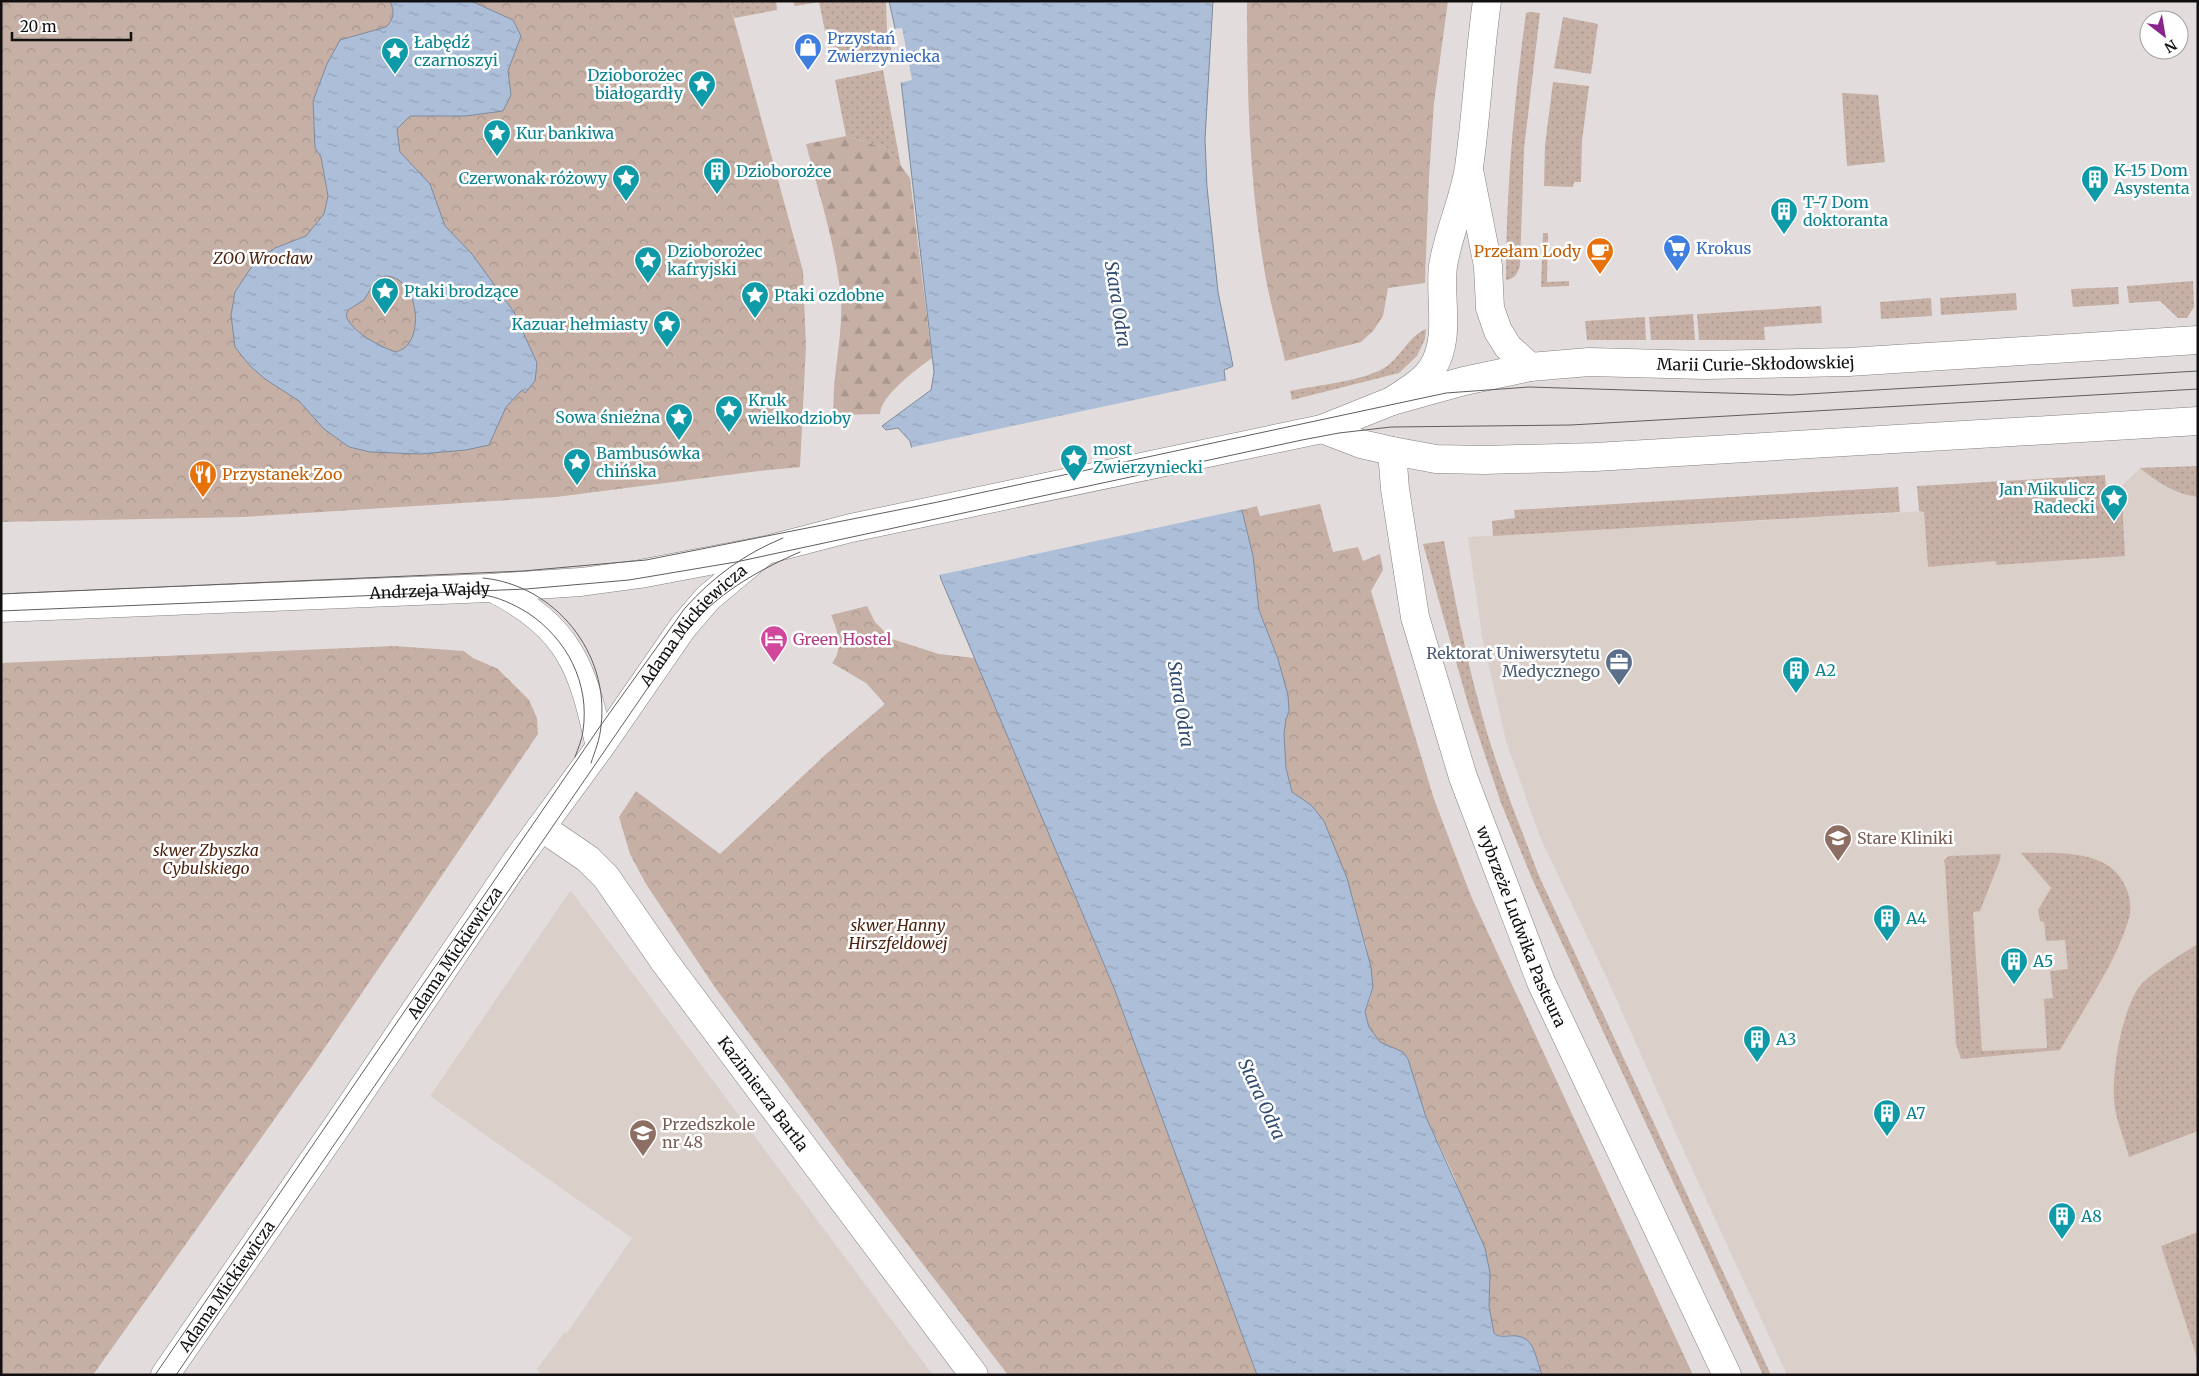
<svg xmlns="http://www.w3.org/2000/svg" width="2199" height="1376" viewBox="0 0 2199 1376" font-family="Merriweather,serif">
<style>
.built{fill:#dbcfca}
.grass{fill:url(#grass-dots)}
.forest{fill:url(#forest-firs)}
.park{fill:url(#park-crowns)}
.water{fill:url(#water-ripples);stroke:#7e8a9c;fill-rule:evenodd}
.pier{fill:#e2dddc}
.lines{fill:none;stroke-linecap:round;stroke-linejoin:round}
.minor-casing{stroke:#83807e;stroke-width:29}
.major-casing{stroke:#83807e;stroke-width:29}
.minor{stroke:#fff;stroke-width:28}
.major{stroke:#fff;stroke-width:28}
.tram{stroke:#615e5d;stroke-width:1}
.labels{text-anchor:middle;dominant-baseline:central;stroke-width:5;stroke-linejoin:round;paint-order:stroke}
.shop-label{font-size:16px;fill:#366cbe;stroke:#fff;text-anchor:start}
.culture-label{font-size:16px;fill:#0d838f;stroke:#fff;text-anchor:start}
.food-label{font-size:16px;fill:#c56008;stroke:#fff;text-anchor:end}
.park-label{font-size:16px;font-style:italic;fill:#4d230f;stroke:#fff}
.street-label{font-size:16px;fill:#110f0f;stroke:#fff}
.hotel-label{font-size:16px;fill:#b23c85;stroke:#fff;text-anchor:start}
.service-label{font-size:16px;fill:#4e5e75;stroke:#fff;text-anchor:end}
.education-label{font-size:16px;fill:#785e54;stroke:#fff;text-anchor:start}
.water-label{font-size:18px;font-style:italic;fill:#324b70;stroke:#fff}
</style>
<defs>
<pattern id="grass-dots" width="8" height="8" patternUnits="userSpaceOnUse" patternTransform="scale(1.25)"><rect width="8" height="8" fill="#c6b0a6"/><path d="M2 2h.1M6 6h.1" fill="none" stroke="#a9968e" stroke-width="1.8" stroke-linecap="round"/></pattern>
<pattern id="forest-firs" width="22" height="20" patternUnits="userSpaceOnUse" patternTransform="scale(1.25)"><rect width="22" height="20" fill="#c6b0a6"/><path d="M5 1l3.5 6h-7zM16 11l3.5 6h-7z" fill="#a9968e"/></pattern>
<pattern id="park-crowns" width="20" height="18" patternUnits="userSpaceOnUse" patternTransform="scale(1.25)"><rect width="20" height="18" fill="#c6b0a6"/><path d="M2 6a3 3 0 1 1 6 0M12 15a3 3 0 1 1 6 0" fill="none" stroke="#a9968e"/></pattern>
<pattern id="water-ripples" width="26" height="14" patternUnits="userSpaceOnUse" patternTransform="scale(1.25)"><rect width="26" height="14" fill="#adbed8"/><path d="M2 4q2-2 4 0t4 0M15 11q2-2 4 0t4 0" fill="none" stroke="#94a2b8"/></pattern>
</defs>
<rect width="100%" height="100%" fill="#e2dddc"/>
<!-- built -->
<g class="built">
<path d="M2198 466V1375H1787L1681 1145 1610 985 1540 837 1506 741 1482 636 1468 537 2106 501 2140 468Z"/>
<path d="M570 891 572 892 933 1375H542L537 1369 564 1333H567L632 1238 430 1096Z"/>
</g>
<!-- grass -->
<g class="grass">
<path d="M729 1H776L777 10 734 18Z"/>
<path d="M793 1H886L887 30 892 53 867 58 866 53 831 60 819 2 795 6Z"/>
<path d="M1529 12 1540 13 1524 149 1520 265C1518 273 1515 279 1506 280 1506 190 1514 102 1526 13Z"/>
<path d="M1563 17 1598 24 1591 74 1554 68Z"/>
<path d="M883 70 901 167 888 149 846 136 835 80Z"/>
<path d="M1553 82 1589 86 1582 141 1581 182H1574L1573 187 1544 186 1545 145Z"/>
<path d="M1842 93 1878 95 1885 162 1847 166Z"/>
<path d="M1543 233H1548L1547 282 1569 281V286L1541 287Z"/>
<path d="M2193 281 2194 307 2187 318H2178L2160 301 2129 303 2127 286Z"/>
<path d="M2118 287 2119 304 2073 307 2071 289Z"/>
<path d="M2016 293 2017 310 1941 315 1940 298Z"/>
<path d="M1931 298 1932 316 1881 319 1880 302Z"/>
<path d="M1821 306 1822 323 1764 327 1765 340H1699L1697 314Z"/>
<path d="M1693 314 1695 340H1651L1649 317Z"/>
<path d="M1645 317 1646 340H1587L1585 321Z"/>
<path d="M1426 329 1425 339 1417 356 1399 373 1292 400 1290 391C1317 385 1366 381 1387 366 1401 356 1410 335 1426 329Z"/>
<path d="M2198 466V497C2175 494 2157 482 2140 468Z"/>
<path d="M2105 475 2107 501 2122 499 2125 556 1997 565 1995 561 1928 567 1924 512 1919 511 1917 486Z"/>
<path d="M1898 487 1900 512 1493 536 1492 521 1515 518 1514 510Z"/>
<path d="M1444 541C1454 594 1464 648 1478 700 1493 760 1517 818 1539 876L1771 1375H1763L1533 881 1501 803 1468 704 1423 544Z"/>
<path d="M2021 853C2048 853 2087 850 2110 867 2125 878 2134 900 2129 918 2118 959 2082 1012 2060 1050L1961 1059 1956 1044 1945 865 1944 860 1949 856 2001 854 2000 860 1980 911 1973 912 1982 1051 2047 1048 2044 999 2053 998 2050 971 2068 969 2065 940 2046 941 2044 922 2040 921 2038 910 2051 888Z"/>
<path d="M2198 944V1131L2129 1157C2125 1141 2118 1125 2115 1109 2110 1078 2121 1013 2139 987 2149 974 2183 953 2198 944Z"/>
<path d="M2198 1232V1361L2161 1246Z"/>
</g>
<!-- forest -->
<path class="forest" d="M846 136 888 149 910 178 932 358C917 369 881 395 880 414L834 415C831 379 843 339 841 301 837 248 819 195 806 144Z"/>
<!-- park -->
<g class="park">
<path d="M1 1H729L803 271 806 346 800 467 759 471 556 497 243 517 1 522Z"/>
<path d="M1247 1H1448L1434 103 1429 177 1425 283 1388 288 1383 316 1373 331 1361 342 1285 361C1278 330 1269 299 1264 268 1249 180 1247 90 1247 1Z"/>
<path d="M1320 504 1333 552 1358 547 1363 561 1380 554 1383 570 1371 591 1434 799 1471 896 1693 1375H1542L1531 1345 1511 1335 1497 1336 1494 1333 1455 1178 1426 1117 1408 1059 1403 1052 1380 1042 1369 1027 1365 1012 1371 996 1366 944 1292 792C1286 768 1277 735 1289 712L1278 659 1259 610 1253 556 1242 510 1257 506 1260 516Z"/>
<path d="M867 606 875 622 892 639 939 654 975 658 1114 988 1257 1375H1008L846 1164 714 986 646 884 630 854 619 817 636 791 720 854 825 755 885 704 866 683 832 663C844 650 837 629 831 615Z"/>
<path d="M394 646 464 651 473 658 498 669 529 700 537 718 538 734 315 1062 93 1375H1V663Z"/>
</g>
<!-- water -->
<g class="water">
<path d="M390 1H471L513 20 521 36 508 71 511 95 503 111 466 116H410L397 129 400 152 430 184 445 226 472 254 514 312 537 363 535 381 525 393 522 390 506 407 489 445 466 450 420 454 370 452 349 447 324 429 299 401 265 379 250 366 235 347 231 315 235 292 250 269 263 256 275 248 306 236 324 214 328 196 321 157 315 148 313 101 327 64 340 40 386 27C394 19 395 12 390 1ZM385 276C414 276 423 323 409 343 406 348 401 350 396 352 380 347 350 331 346 315L348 310 364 300 376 280Z"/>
<path d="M889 1H1213L1205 139 1207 187 1218 292 1233 366 1224 370 1242 510 1253 556 1259 610 1278 659 1288 695 1289 712 1286 719 1284 734 1286 768 1292 792 1311 805 1324 821 1347 878 1371 967 1373 987 1365 1012 1369 1027 1380 1042 1403 1052 1408 1059 1426 1117 1485 1248 1490 1273 1489 1306 1494 1333C1498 1337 1502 1336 1508 1336 1535 1333 1534 1354 1542 1375H1257L1114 988 941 579 910 441 898 428 886 430 882 426 931 390 934 372 895 28Z"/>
</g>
<!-- pier -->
<g class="pier">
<path d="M902 28 912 80 899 83 893 29Z"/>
<path d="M1228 380 1244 509 939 575 909 448Z"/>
</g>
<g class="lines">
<!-- minor casing -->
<g class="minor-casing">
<g id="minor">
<path d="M1470 175 1488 266 1490 308 1498 331 1508 347 1530 367"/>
<path d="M1392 401C1405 392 1424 382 1433 367 1451 337 1439 299 1443 266 1448 233 1464 201 1469 167 1477 112 1479 56 1487 1"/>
<path id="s1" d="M1392 451 1395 489 1415 617 1463 777 1541 982 1727 1375"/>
<path id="s2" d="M541 827 588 859 606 877 664 961 974 1375"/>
</g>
</g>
<!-- major casing -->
<g class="major-casing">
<g id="major">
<path d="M1322 429 1361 444 1392 451 1436 459 1484 460 1595 457 2198 421"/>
<path d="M493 588C571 629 582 666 600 747"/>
<path id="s3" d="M1 608 489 588 581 582 640 574 766 550 851 528 1322 429 1392 401 1464 381 1530 367 1589 362 1705 365 1848 362 2198 340"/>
<path id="s4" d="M165 1375 340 1122 515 863 600 747 683 627 708 598 763 552"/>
</g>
</g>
<!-- minor -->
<use href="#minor" class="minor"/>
<!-- major -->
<use href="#major" class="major"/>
<!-- tram -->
<g class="tram">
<path d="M483 578C555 585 610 653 601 726 600 739 595 751 591 763"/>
<path d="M1 594 523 571 646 560 933 503 1446 393 1529 387 1791 395 2198 371"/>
<path d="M482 595C497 596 515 605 528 613 567 639 590 683 583 731 582 740 578 748 575 757"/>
<path d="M1 611 526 589 629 580 736 562 1302 440 1339 433 1391 427 1571 425 2198 389"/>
<path d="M155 1375 601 725 685 608C713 577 744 554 783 538"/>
<path d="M176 1375 645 692C661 669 676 643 694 622 723 590 761 569 800 552"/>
</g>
</g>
<!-- icons -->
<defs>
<g id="shop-pin" transform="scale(1.4375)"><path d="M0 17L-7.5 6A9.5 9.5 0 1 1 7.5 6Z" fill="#3f7fe0" stroke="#fff"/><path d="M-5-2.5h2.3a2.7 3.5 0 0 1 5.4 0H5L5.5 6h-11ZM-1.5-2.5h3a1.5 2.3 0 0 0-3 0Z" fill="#fff"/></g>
<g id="sight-pin" transform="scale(1.4375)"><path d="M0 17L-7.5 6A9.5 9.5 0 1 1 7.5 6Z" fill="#0f9aa8" stroke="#fff"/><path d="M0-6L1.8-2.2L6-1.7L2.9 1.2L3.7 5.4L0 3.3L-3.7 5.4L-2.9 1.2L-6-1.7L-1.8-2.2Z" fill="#fff"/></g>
<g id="building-pin" transform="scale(1.4375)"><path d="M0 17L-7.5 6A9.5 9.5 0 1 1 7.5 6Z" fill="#0f9aa8" stroke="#fff"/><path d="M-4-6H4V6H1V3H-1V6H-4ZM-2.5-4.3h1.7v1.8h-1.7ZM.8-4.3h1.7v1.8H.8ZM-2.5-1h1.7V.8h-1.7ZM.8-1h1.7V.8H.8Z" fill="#fff"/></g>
<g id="supermarket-pin" transform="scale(1.4375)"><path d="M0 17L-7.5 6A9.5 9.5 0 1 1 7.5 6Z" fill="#3f7fe0" stroke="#fff"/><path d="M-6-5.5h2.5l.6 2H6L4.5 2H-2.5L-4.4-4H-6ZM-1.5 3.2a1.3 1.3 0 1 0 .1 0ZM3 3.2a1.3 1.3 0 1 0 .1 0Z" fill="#fff"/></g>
<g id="cafe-pin" transform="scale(1.4375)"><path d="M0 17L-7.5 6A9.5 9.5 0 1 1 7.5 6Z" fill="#e8710a" stroke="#fff"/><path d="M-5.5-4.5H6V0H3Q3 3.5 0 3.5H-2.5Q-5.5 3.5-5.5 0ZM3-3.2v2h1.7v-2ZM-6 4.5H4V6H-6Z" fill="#fff"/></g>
<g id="restaurant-pin" transform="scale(1.4375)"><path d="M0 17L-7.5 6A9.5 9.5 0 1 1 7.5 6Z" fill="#e8710a" stroke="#fff"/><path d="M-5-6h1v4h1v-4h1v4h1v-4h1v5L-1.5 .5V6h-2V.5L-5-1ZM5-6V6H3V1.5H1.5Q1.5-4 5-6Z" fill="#fff"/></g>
<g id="hotel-pin" transform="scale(1.4375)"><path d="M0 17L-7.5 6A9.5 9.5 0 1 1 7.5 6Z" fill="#d1479c" stroke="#fff"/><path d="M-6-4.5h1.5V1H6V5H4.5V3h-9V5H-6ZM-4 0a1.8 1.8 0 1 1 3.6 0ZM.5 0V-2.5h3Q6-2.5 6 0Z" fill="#fff"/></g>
<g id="office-pin" transform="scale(1.4375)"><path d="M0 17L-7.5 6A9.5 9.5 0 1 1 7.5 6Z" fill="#5c6f8a" stroke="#fff"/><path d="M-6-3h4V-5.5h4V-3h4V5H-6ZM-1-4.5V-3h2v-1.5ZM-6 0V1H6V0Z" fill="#fff"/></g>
<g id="university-pin" transform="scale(1.4375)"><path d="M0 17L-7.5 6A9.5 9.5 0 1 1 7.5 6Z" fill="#8d6e63" stroke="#fff"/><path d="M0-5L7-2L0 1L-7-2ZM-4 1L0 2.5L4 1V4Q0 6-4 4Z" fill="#fff"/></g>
<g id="school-pin" transform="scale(1.4375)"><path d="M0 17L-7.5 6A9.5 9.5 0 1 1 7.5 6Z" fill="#8d6e63" stroke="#fff"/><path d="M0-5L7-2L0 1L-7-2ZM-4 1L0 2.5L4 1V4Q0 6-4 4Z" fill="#fff"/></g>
</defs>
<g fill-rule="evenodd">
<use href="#shop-pin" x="808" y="47"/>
<use href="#sight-pin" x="395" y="51"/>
<use href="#sight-pin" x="702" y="84"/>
<use href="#sight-pin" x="497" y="133"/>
<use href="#building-pin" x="717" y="171"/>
<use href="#sight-pin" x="626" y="178"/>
<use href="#building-pin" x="2095" y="179"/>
<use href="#building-pin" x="1784" y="211"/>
<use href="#supermarket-pin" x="1677" y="248"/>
<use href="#cafe-pin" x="1600" y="251"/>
<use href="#sight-pin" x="648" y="260"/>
<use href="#sight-pin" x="385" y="291"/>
<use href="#sight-pin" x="755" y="295"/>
<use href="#sight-pin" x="667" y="324"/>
<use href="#sight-pin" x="729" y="409"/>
<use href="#sight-pin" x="679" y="417"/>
<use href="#sight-pin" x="1074" y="458"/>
<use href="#sight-pin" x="577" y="462"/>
<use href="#restaurant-pin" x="203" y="474"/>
<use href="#sight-pin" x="2114" y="498"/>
<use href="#hotel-pin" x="774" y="639"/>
<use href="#office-pin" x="1619" y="662"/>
<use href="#building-pin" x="1796" y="670"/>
<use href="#university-pin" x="1838" y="838"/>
<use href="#building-pin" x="1887" y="918"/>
<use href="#building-pin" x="2014" y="961"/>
<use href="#building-pin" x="1757" y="1039"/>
<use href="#building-pin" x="1887" y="1113"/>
<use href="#school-pin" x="643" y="1133"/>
<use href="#building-pin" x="2062" y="1216"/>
</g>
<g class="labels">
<!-- shop labels -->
<g class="shop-label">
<text x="827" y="38">Przystań<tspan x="827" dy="18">Zwierzyniecka</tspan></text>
<text x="1696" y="248">Krokus</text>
</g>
<!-- culture labels -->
<g class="culture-label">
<text x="414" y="42">Łabędź<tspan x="414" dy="18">czarnoszyi</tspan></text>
<text x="683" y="75" text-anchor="end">Dzioborożec<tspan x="683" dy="18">białogardły</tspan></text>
<text x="516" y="133">Kur bankiwa</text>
<text x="2114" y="170">K-15 Dom<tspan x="2114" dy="18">Asystenta</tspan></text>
<text x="736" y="171">Dzioborożce</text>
<text x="607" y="178" text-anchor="end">Czerwonak różowy</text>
<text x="1803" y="202">T-7 Dom<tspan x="1803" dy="18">doktoranta</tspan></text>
<text x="667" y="251">Dzioborożec<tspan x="667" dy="18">kafryjski</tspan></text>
<text x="404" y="291">Ptaki brodzące</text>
<text x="774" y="295">Ptaki ozdobne</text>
<text x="648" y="324" text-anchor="end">Kazuar hełmiasty</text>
<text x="748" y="400">Kruk<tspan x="748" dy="18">wielkodzioby</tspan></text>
<text x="660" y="417" text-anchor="end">Sowa śnieżna</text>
<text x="1093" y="449">most<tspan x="1093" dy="18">Zwierzyniecki</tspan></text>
<text x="596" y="453">Bambusówka<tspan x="596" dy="18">chińska</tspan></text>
<text x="2095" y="489" text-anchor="end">Jan Mikulicz<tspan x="2095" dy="18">Radecki</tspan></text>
<text x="1815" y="670">A2</text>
<text x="1906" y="918">A4</text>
<text x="2033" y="961">A5</text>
<text x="1776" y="1039">A3</text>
<text x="1906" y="1113">A7</text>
<text x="2081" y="1216">A8</text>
</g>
<!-- food labels -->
<g class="food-label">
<text x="1581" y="251">Przełam Lody</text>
<text x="222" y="474" text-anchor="start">Przystanek Zoo</text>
</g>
<!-- park labels -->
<g class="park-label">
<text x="263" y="258">ZOO Wrocław</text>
<text x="206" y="850">skwer Zbyszka<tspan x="206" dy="18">Cybulskiego</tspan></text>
<text x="898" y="925">skwer Hanny<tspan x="898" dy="18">Hirszfeldowej</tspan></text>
</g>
<!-- street labels -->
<g class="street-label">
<text stroke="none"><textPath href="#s3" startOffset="1781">Marii Curie-Skłodowskiej</textPath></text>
<text stroke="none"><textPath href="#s3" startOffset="429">Andrzeja Wajdy</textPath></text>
<text stroke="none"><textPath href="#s4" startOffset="918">Adama Mickiewicza</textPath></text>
<text stroke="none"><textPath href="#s1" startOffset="495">wybrzeże Ludwika Pasteura</textPath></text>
<text stroke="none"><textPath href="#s4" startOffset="512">Adama Mickiewicza</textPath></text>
<text stroke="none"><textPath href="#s2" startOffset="350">Kazimierza Bartla</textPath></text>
<text stroke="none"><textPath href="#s4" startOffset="108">Adama Mickiewicza</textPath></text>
</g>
<!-- hotel labels -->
<g class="hotel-label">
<text x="793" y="639">Green Hostel</text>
</g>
<!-- service labels -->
<g class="service-label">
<text x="1600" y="653">Rektorat Uniwersytetu<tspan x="1600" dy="18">Medycznego</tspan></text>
</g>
<!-- education labels -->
<g class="education-label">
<text x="1857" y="838">Stare Kliniki</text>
<text x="662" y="1124">Przedszkole<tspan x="662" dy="18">nr 48</tspan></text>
</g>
<!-- water labels -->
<g class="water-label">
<text transform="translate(1118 304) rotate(81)">Stara Odra</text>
<text transform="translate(1181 704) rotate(81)">Stara Odra</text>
<text transform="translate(1262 1099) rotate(65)">Stara Odra</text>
</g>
</g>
<!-- border -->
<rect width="2199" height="1376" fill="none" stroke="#110f0f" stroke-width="5"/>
<!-- north arrow -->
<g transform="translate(2164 35) rotate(149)"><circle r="24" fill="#ffffff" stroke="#a09f9f"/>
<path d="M0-4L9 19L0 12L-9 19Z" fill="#89258d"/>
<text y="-8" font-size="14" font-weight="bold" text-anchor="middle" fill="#110f0f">N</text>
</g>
<!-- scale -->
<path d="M12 32v8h119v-8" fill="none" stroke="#110f0f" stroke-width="2.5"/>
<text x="20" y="32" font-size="15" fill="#110f0f" stroke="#ffffff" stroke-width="4" paint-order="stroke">20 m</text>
</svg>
